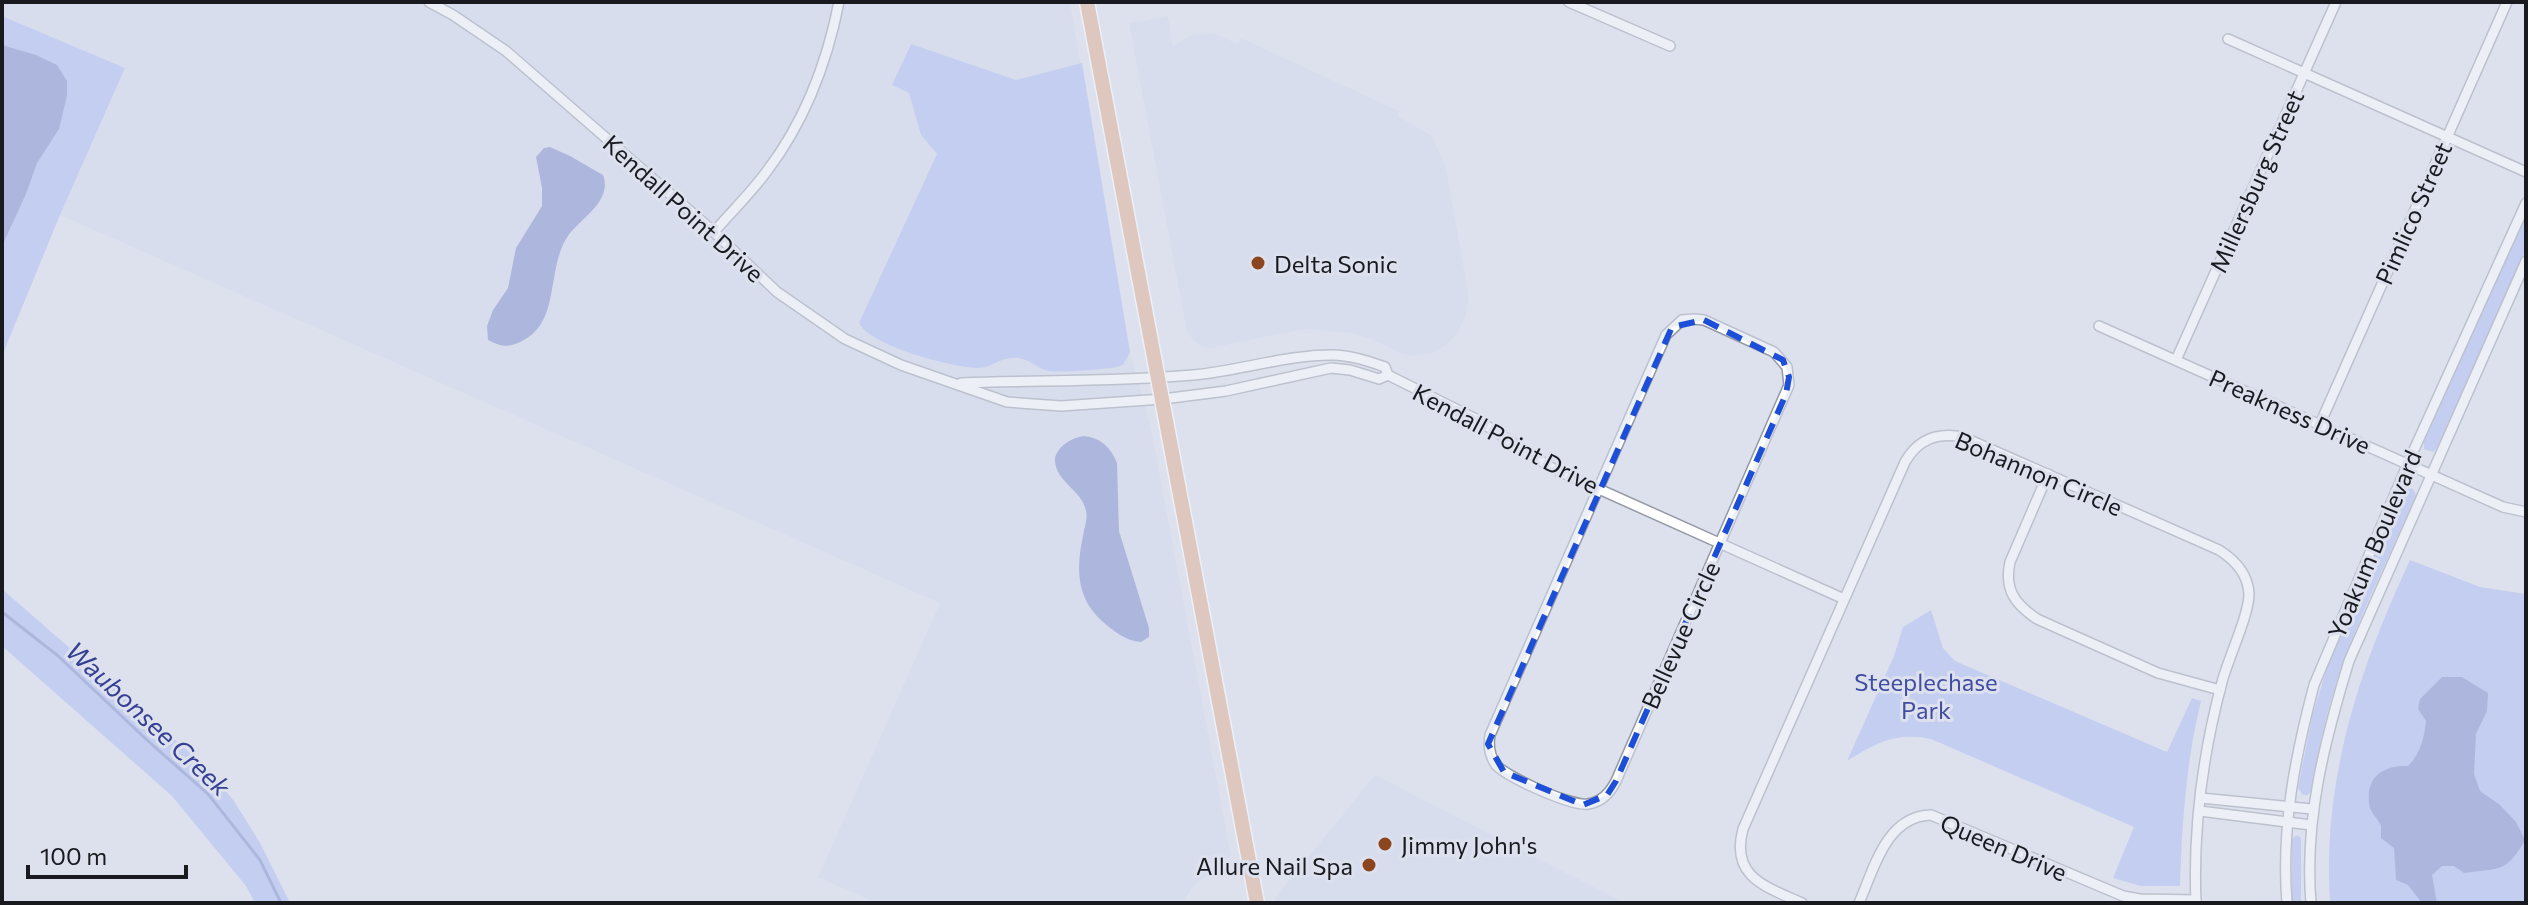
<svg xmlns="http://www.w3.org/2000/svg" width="2528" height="905" viewBox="0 0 2528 905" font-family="Commissioner,sans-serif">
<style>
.built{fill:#d2d8ed}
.green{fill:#a7b6f1}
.water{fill:#7484ca}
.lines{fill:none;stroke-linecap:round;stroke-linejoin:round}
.stream{stroke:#7484ca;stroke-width:3}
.street-casing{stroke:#9599a5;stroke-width:12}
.primary-casing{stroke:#fff;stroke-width:17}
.street{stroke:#fff;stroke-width:9}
.primary{stroke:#dfa686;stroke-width:14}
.marked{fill:none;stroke:#1d4ed8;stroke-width:6;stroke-dasharray:16 10;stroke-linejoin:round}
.poi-dot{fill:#8c461f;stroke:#dde1ee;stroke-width:3}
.labels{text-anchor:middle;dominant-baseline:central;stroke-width:6;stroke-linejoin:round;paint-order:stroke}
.street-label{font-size:24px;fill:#181a1f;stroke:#dde1ee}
.poi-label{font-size:24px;fill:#181a1f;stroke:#dde1ee;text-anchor:start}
.park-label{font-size:24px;fill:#404da2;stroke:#dde1ee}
.water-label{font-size:26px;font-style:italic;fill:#354093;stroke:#dde1ee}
</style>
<rect width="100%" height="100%" fill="#dde1ee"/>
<!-- built -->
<g class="built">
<path d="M2 2H1070L1130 352 1150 423 1231 856 1193 886 1183 903H876L818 877 940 603 60 215 125 68 2 16Z"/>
<path d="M1168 16 1173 46 1191 35 1204 33 1215 34 1238 44 1241 38 1399 111 1398 116 1432 136 1446 167 1469 298 1466 315 1457 334 1446 345 1433 353 1413 356 1402 354 1371 339 1349 333 1305 329 1210 348 1201 346 1193 340 1187 332 1129 23Z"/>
<path d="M1375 775 1625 903H1275V898Z"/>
</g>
<!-- green -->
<g class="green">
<path d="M2 16 125 68 60 215 2 356Z"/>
<path d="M911 44 1016 80 1082 63 1130 352 1123 365 1113 368C1099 369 1056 374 1045 370 1036 367 1029 359 1018 358 1000 356 991 369 977 368 951 367 870 346 859 323L937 154 921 135 909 93 892 85Z"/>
<path d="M2526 215V249L2437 448 2433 452 2424 449V442Z"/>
<path d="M2407 488 2413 489 2416 495C2390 556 2359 615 2338 677 2326 714 2318 752 2311 791L2308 795H2303L2298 788 2312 717 2332 651 2402 493Z"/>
<path d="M2410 560 2480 587 2526 594V903H2330C2322 781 2359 669 2410 560Z"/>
<path d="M2 589 204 765 234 801 260 843 290 903H255L246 886 172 796 2 646Z"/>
<path d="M1931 610 1943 648 1955 661 2167 752 2192 698 2201 701C2186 762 2182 824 2180 886H2141L2113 878 2134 827 1931 739C1894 732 1877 743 1847 761L1894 656 1903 627Z"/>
<path d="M2297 835 2301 838V903H2292V839Z"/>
</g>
<!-- water -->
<g class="water">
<path d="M2 45 36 55 57 65 67 81V96L59 129 37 163 26 194 2 246Z"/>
<path d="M550 147 570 156 603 175C613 201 581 218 568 236 546 267 561 323 522 341 509 348 501 347 488 340L487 326 493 310 508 288 516 248 542 206V188L536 157 544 148Z"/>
<path d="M1083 436C1100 437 1111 447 1117 463L1119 531 1149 628V637L1141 642C1125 641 1114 631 1103 622 1076 598 1076 569 1083 536 1084 528 1088 519 1086 511 1083 491 1054 481 1055 459 1057 446 1072 438 1083 436Z"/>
<path d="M2442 677H2462L2488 693 2487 711 2476 734 2474 774 2480 791 2500 805 2516 822 2525 840C2506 874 2498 868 2464 873L2454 866H2442L2432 875 2437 903H2422L2408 885 2396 880 2394 848 2381 838C2381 837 2381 827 2381 826 2378 818 2369 812 2369 803 2366 776 2384 765 2408 766 2421 753 2424 738 2426 721L2418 709 2420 699Z"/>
</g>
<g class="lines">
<!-- stream -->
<path class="stream" d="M2 612 57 655 148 741 208 794 260 860 281 903"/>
<!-- street casing -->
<g class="street-casing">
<g id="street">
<path d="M429 2 453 15 506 51 714 232 777 292 845 339 901 365 1007 402 1061 406 1163 399 1226 391 1331 368 1350 370 1379 379 1388 375"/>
<path d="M1569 2 1670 46"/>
<path d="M2228 39 2526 172"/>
<path d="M714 232C731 212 751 193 767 171 805 121 827 63 839 2"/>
<path d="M1694 319 1704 320 1774 352 1787 367 1789 385 1616 781C1610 793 1602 802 1588 804 1572 807 1507 777 1496 765 1489 755 1488 746 1490 735L1666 335 1682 320Z"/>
<path d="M2099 326 2503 507 2526 512"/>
<path d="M2176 360 2336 2"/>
<path d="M961 383C1038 380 1115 382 1193 375 1239 371 1285 355 1332 355 1350 355 1368 361 1385 367L1388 375 1476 419 1552 468 1844 599"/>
<path d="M2320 424 2507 2"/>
<path d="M2048 474 2010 562C2004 590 2015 604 2037 619L2158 673 2220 690"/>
<path d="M2201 798 2312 809"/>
<path d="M2200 811 2311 825"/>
<path d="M1802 903C1766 887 1730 877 1743 829L1905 462C1918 439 1937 432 1963 437L2219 550C2235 560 2248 574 2249 594 2249 615 2228 659 2222 682 2203 753 2193 830 2196 903"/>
<path d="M1859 903C1874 869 1886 816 1931 815L2123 896 2140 899 2196 900"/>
<path d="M2287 903C2281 828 2295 757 2314 685L2408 463 2526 203"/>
<path d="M2311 903C2304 819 2325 740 2349 661L2526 261"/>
</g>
</g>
<!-- primary casing -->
<g class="primary-casing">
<path id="primary" d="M1087 2 1257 903"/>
</g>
<!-- street -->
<use href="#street" class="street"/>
<!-- primary -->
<use href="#primary" class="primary"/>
</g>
<!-- marked area -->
<path d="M0 0H2528V905H0ZM1704 320 1783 360 1789 377 1786 394 1616 781 1607 795 1583 805 1504 772 1488 744 1672 327Z" fill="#dde1ee" fill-opacity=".55" fill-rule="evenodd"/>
<path class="marked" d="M1704 320 1783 360 1789 377 1786 394 1616 781 1607 795 1583 805 1504 772 1488 744 1672 327Z"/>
<!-- markers -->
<g class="poi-dot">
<circle cx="1258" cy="263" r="8"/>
<circle cx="1385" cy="844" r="8"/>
<circle cx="1369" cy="865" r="8"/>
</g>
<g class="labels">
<!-- street labels -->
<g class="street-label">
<text transform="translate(2256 181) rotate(-66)">Millersburg Street</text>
<text transform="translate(684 208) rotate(42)">Kendall Point Drive</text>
<text transform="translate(2413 213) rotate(-66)">Pimlico Street</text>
<text transform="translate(2290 411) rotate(24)">Preakness Drive</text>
<text transform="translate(1506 438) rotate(28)">Kendall Point Drive</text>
<text transform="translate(2039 473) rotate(23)">Bohannon Circle</text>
<text transform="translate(2374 544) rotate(-67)">Yoakum Boulevard</text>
<text transform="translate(1680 635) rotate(-66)">Bellevue Circle</text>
<text transform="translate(2004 847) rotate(23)">Queen Drive</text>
</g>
<!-- poi labels -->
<g class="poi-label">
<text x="1274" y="263">Delta Sonic</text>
<text x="1401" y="844">Jimmy John's</text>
<text x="1353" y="865" text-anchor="end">Allure Nail Spa</text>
</g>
<!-- park labels -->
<g class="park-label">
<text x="1926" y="681">Steeplechase<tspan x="1926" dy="28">Park</tspan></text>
</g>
<!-- water labels -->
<g class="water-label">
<text transform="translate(149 718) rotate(43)">Waubonsee Creek</text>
</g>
</g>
<!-- border -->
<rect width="2528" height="905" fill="none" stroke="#181a1f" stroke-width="8"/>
<!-- scale -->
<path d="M28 865v12h158v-12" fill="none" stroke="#181a1f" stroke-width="4"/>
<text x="40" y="865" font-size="24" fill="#181a1f" stroke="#dde1ee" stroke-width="6" paint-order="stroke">100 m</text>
</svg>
